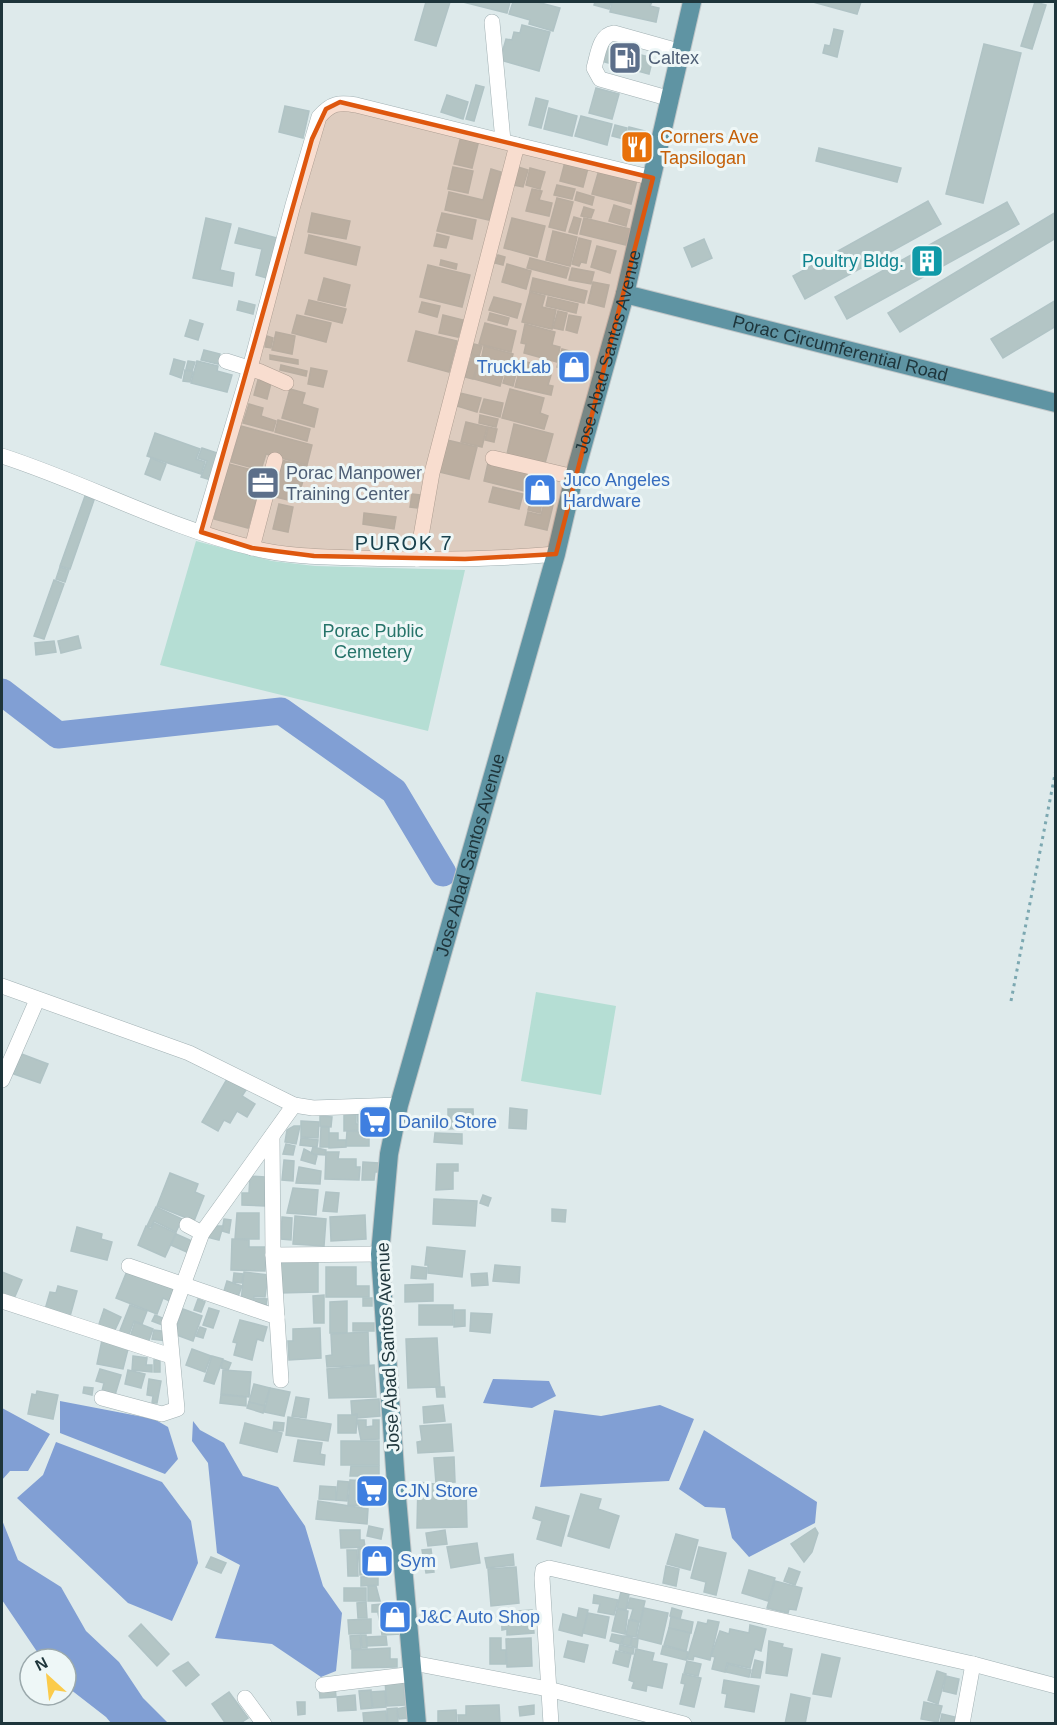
<svg xmlns="http://www.w3.org/2000/svg" width="1057" height="1725" viewBox="0 0 1057 1725" font-family="Helvetica,sans-serif">
<style>
.green{fill:#b5ded4}
.water{fill:#819fd4}
.lines{fill:none;stroke-linecap:round;stroke-linejoin:round}
.river{stroke:#819fd4;stroke-width:27}
.building{fill:#b3c5c5;stroke:#b0c3c5;stroke-width:1.5}
.minor-casing{stroke:#a1b0b3;stroke-width:16}
.major-casing{stroke:#c0c6c8;stroke-width:20}
.path{stroke:#7ca8b1;stroke-width:3;stroke-dasharray:3 4.5;stroke-linecap:butt}
.minor{stroke:#fff;stroke-width:15}
.major{stroke:#5f94a3;stroke-width:18}
.marked{fill:#de570e;fill-opacity:0.2;stroke:#de570e;stroke-width:4.5;stroke-linejoin:round}
.labels{text-anchor:middle;dominant-baseline:central;stroke-width:6;stroke-linejoin:round;paint-order:stroke}
.service-label{font-size:18px;fill:#4e5e75;stroke:#eef7f7;text-anchor:start}
.food-label{font-size:18px;fill:#c56008;stroke:#eef7f7;text-anchor:start}
.culture-label{font-size:18px;fill:#0d838f;stroke:#eef7f7;text-anchor:end}
.street-label{font-size:18px;fill:#1e353b;stroke:#eef7f7}
.shop-label{font-size:18px;fill:#366cbe;stroke:#eef7f7;text-anchor:start}
.park-label{font-size:18px;fill:#26746a;stroke:#eef7f7}
.neighbourhood-label{font-size:20px;letter-spacing:1.5px;fill:#19424e;stroke:#eef7f7}
</style>
<rect width="100%" height="100%" fill="#deeaeb"/>
<!-- green -->
<g class="green">
<path d="M196 541 272 561 315 566 465 570 428 731 160 665Z"/>
<path d="M536 992 616 1006 601 1095 521 1081Z"/>
</g>
<!-- water -->
<g class="water">
<path d="M493 1379 549 1381 556 1396 532 1408 483 1403Z"/>
<path d="M60 1401 154 1419 168 1427 178 1459 165 1474 60 1433Z"/>
<path d="M660 1405 694 1419 669 1481 540 1487 554 1410 601 1416Z"/>
<path d="M2 1408 50 1434 28 1471H10L2 1480Z"/>
<path d="M193 1421 200 1430 224 1443 243 1476 278 1487 305 1526 323 1586 342 1613 336 1671 321 1677 272 1644 215 1638 240 1565 217 1553 208 1463 192 1441Z"/>
<path d="M704 1430 817 1502 815 1523 749 1557 732 1538 725 1508 705 1507 679 1489Z"/>
<path d="M56 1442 162 1482 191 1521 198 1563 172 1621 128 1603 17 1498 43 1475Z"/>
<path d="M2 1520 18 1560 61 1587 86 1631 119 1662 143 1698 168 1723H111L106 1717 66 1686V1659H42L2 1600Z"/>
</g>
<g class="lines">
<!-- river -->
<path class="river" d="M2 692 58 735 281 711 394 791 443 873"/>
</g>
<!-- building -->
<g class="building">
<path d="M426 2H450L436 46 415 40Z"/>
<path d="M463 2H510L507 13Z"/>
<path d="M513 2H537L560 8 553 31 529 24 530 20 509 14Z"/>
<path d="M595 2H611L609 9 594 5Z"/>
<path d="M612 2H652L650 6 659 8 656 22 610 12Z"/>
<path d="M813 2H861L857 14Z"/>
<path d="M1035 2 1046 5 1032 49 1021 46Z"/>
<path d="M522 25 550 32 539 71 500 60 506 39 512 40 514 32 520 33Z"/>
<path d="M834 29 843 31 837 57 823 53 825 45 830 46Z"/>
<path d="M984 44 1021 53 983 203 946 194Z"/>
<path d="M606 46 653 58 649 74 601 61Z"/>
<path d="M476 85 484 87 474 121 466 119Z"/>
<path d="M596 88 619 94 612 119 589 113Z"/>
<path d="M447 95 468 102 463 119 441 112Z"/>
<path d="M536 98 548 101 541 128 529 125Z"/>
<path d="M285 106 309 111 303 138 279 132Z"/>
<path d="M549 108 577 116 572 136 544 129Z"/>
<path d="M581 116 612 124 607 145 575 136Z"/>
<path d="M615 125 627 128 624 139 612 136Z"/>
<path d="M629 127 645 131 640 151 624 146Z"/>
<path d="M461 136 479 140 472 168 454 164Z"/>
<path d="M819 148 901 168 897 182 816 161Z"/>
<path d="M565 162 588 168 583 187 560 181Z"/>
<path d="M453 167 473 171 468 193 448 189Z"/>
<path d="M518 167 528 170 523 187 513 185Z"/>
<path d="M530 168 545 172 540 189 526 185Z"/>
<path d="M491 169 501 172 489 220 445 210 449 192 483 200Z"/>
<path d="M599 170 637 180 631 204 592 194Z"/>
<path d="M557 185 575 189 572 199 554 195Z"/>
<path d="M532 189 542 191 539 200 552 203 549 216 526 211Z"/>
<path d="M577 192 594 197 592 205 575 200Z"/>
<path d="M557 198 573 202 565 231 549 227Z"/>
<path d="M928 201 941 224 805 299 793 276Z"/>
<path d="M1007 202 1019 224 847 319 835 297Z"/>
<path d="M614 205 630 210 626 226 609 221Z"/>
<path d="M584 207 594 210 591 218 581 216Z"/>
<path d="M1056 212V238L900 332 888 313Z"/>
<path d="M312 213 350 221 346 239 308 232Z"/>
<path d="M442 213 476 220 472 239 437 231Z"/>
<path d="M574 217 581 219 577 234 569 232Z"/>
<path d="M206 218 231 224 220 270 234 273 232 286 193 278Z"/>
<path d="M512 218 545 226 537 257 504 248Z"/>
<path d="M584 218 630 229 626 245 580 234Z"/>
<path d="M239 228 277 238 267 278 256 275 262 249 235 243Z"/>
<path d="M553 231 577 237 570 266 546 260Z"/>
<path d="M437 234 449 237 446 248 434 246Z"/>
<path d="M309 235 360 247 356 265 305 253Z"/>
<path d="M579 238 591 241 586 263 581 262 579 266 572 264Z"/>
<path d="M704 239 712 258 692 267 684 248Z"/>
<path d="M597 246 616 251 610 273 591 267Z"/>
<path d="M498 255 505 257 503 265 495 263Z"/>
<path d="M530 258 569 268 566 278 527 268Z"/>
<path d="M441 260 457 264 456 269 440 265Z"/>
<path d="M507 264 531 271 526 289 502 282Z"/>
<path d="M428 265 470 275 462 307 420 297Z"/>
<path d="M572 268 594 272 591 284 569 280Z"/>
<path d="M324 278 350 285 345 306 318 300Z"/>
<path d="M533 278 587 291 584 303 530 291Z"/>
<path d="M593 282 609 285 604 307 588 303Z"/>
<path d="M530 292 545 296 542 307 556 310 552 329 522 322Z"/>
<path d="M494 297 521 304 517 318 489 310Z"/>
<path d="M548 297 578 304 576 313 546 306Z"/>
<path d="M309 300 346 309 342 323 305 314Z"/>
<path d="M1056 300V326L1003 358 991 339Z"/>
<path d="M239 301 255 305 253 314 237 310Z"/>
<path d="M422 302 440 306 437 317 419 312Z"/>
<path d="M558 311 567 313 563 330 553 328Z"/>
<path d="M490 313 509 318 507 325 488 320Z"/>
<path d="M297 315 331 323 326 342 292 333Z"/>
<path d="M443 315 463 320 458 337 439 333Z"/>
<path d="M569 315 581 317 577 333 566 330Z"/>
<path d="M190 320 203 324 198 340 185 336Z"/>
<path d="M485 323 516 331 511 352 479 344Z"/>
<path d="M525 324 555 332 552 345 560 347 557 362 524 353 526 344 521 343Z"/>
<path d="M416 331 457 341 449 372 408 361Z"/>
<path d="M276 332 295 336 292 354 272 350Z"/>
<path d="M267 336 273 338 271 348 265 347Z"/>
<path d="M474 344 482 346 479 356 471 354Z"/>
<path d="M484 346 513 354 510 364 482 356Z"/>
<path d="M562 349 581 354 575 372 557 367Z"/>
<path d="M204 350 220 354 218 364 201 360Z"/>
<path d="M270 355 298 360V364L270 359Z"/>
<path d="M472 355 480 357 473 379 465 377Z"/>
<path d="M480 357 506 365 500 386 474 379Z"/>
<path d="M174 359 185 362 181 378 170 374Z"/>
<path d="M188 361 195 362 192 371 186 369Z"/>
<path d="M197 361 218 366 217 371 232 375 227 392 191 383Z"/>
<path d="M522 361 548 367 546 374 551 375 548 385 553 386 551 395 515 387Z"/>
<path d="M281 365 307 371 306 376 280 370Z"/>
<path d="M508 367 517 370 513 386 503 383Z"/>
<path d="M311 368 327 371 323 387 308 384Z"/>
<path d="M185 370 193 372 190 382 183 381Z"/>
<path d="M258 380 271 383 267 399 254 395Z"/>
<path d="M290 389 305 393 302 404 318 409 314 427 282 418Z"/>
<path d="M510 389 544 398 540 413 548 416 544 429 502 418Z"/>
<path d="M460 393 481 398 477 412 457 406Z"/>
<path d="M484 399 503 403 500 417 480 412Z"/>
<path d="M249 404 263 408 261 416 276 421 273 431 243 423Z"/>
<path d="M480 415 498 419 496 427 479 423Z"/>
<path d="M278 420 310 429 307 441 275 432Z"/>
<path d="M466 422 487 427 482 447 461 442Z"/>
<path d="M514 424 553 434 545 463 507 454Z"/>
<path d="M241 426 312 445 307 465 266 454 261 470 231 462Z"/>
<path d="M488 427 497 429 494 442 485 440Z"/>
<path d="M155 433 200 449 196 459 205 462 201 474 147 456Z"/>
<path d="M443 439 477 447 469 479 435 471Z"/>
<path d="M202 448 220 454 211 480 201 477 207 461 198 458Z"/>
<path d="M151 458 166 464 160 480 145 474Z"/>
<path d="M281 460 307 466 297 502 271 496Z"/>
<path d="M488 463 549 478 545 496 484 481Z"/>
<path d="M229 464 264 473 248 528 214 519Z"/>
<path d="M493 487 523 494 519 509 489 502Z"/>
<path d="M412 494 420 495 417 508 410 507Z"/>
<path d="M85 496 94 500 70 569 60 566Z"/>
<path d="M531 499 542 502 540 513 528 510Z"/>
<path d="M544 503 553 505 547 530 525 525 528 512 541 515Z"/>
<path d="M279 504 293 507 288 532 273 529Z"/>
<path d="M364 513 396 517 394 529 363 524Z"/>
<path d="M60 567 69 570 65 582 56 579Z"/>
<path d="M54 580 64 584 44 639 34 636Z"/>
<path d="M78 636 81 648 61 653 58 641Z"/>
<path d="M54 641 56 652 36 655 35 643Z"/>
<path d="M19 1053 48 1064 40 1083 11 1073Z"/>
<path d="M227 1079 246 1090 242 1096 255 1104 247 1117 237 1111 230 1123 224 1120 218 1131 202 1122Z"/>
<path d="M510 1108 527 1110 526 1129 509 1128Z"/>
<path d="M448 1109H473L474 1128 448 1129Z"/>
<path d="M357 1112H381V1123H358Z"/>
<path d="M344 1115H356V1124H362V1130L344 1131Z"/>
<path d="M320 1116 332 1117 331 1127 320 1126Z"/>
<path d="M301 1121 319 1122 318 1138 301 1137Z"/>
<path d="M294 1126H300L296 1144 285 1142 287 1130Z"/>
<path d="M321 1127H329V1147H320Z"/>
<path d="M347 1131 369 1132V1146H346Z"/>
<path d="M329 1133H338V1140H346V1147L329 1148Z"/>
<path d="M435 1133 462 1134V1144L434 1142Z"/>
<path d="M301 1138 318 1140 317 1147 300 1145Z"/>
<path d="M286 1144 295 1146 293 1155 283 1154Z"/>
<path d="M313 1147 326 1150 325 1155 311 1154Z"/>
<path d="M304 1149 317 1156 315 1164 301 1160Z"/>
<path d="M326 1152H339L338 1159H356V1167H360L359 1180 325 1179Z"/>
<path d="M284 1160 294 1161 293 1181 282 1180Z"/>
<path d="M363 1162 379 1163V1172H375L374 1180H362Z"/>
<path d="M437 1164H458V1171H453V1189L436 1190Z"/>
<path d="M299 1167 321 1171 320 1184 296 1183Z"/>
<path d="M170 1173 198 1184 195 1192 204 1196 194 1221 157 1206Z"/>
<path d="M250 1176 265 1177V1206L242 1205V1193H249Z"/>
<path d="M293 1188 318 1190 316 1215 287 1213Z"/>
<path d="M326 1192 339 1193 337 1212 323 1211Z"/>
<path d="M483 1195 491 1198 488 1206 480 1203Z"/>
<path d="M434 1199 477 1201 475 1226 433 1224Z"/>
<path d="M156 1207 182 1219 176 1232 154 1221 151 1227 147 1226Z"/>
<path d="M552 1209 566 1210 565 1222 552 1221Z"/>
<path d="M237 1213H259V1239H235Z"/>
<path d="M365 1215 366 1239 331 1241 330 1217Z"/>
<path d="M295 1216 326 1219 324 1246 293 1244Z"/>
<path d="M282 1217 292 1218 291 1240 281 1239Z"/>
<path d="M224 1219 231 1220 229 1233 222 1231Z"/>
<path d="M154 1223 176 1233 165 1257 138 1245 146 1226 151 1229Z"/>
<path d="M214 1226H223L219 1240 207 1237Z"/>
<path d="M77 1227 102 1234 101 1239 112 1242 107 1260 71 1251Z"/>
<path d="M176 1234 194 1242 189 1253 171 1245Z"/>
<path d="M232 1239 249 1240V1247H266L265 1271 231 1270Z"/>
<path d="M427 1247 465 1251 462 1277 428 1273V1265H425Z"/>
<path d="M318 1262V1292L280 1293V1263Z"/>
<path d="M495 1265 520 1267 519 1283 493 1281Z"/>
<path d="M412 1266 427 1268 426 1279 411 1278Z"/>
<path d="M326 1267H356V1286H369V1297H326Z"/>
<path d="M127 1271 177 1290 172 1302 163 1298 157 1314 116 1298Z"/>
<path d="M2 1272 22 1280 13 1301 2 1296Z"/>
<path d="M244 1272 268 1275 265 1297 254 1296 253 1303 241 1302Z"/>
<path d="M234 1273 243 1274 242 1283 233 1282Z"/>
<path d="M487 1273 488 1285 472 1286 471 1274Z"/>
<path d="M227 1281 242 1286 237 1299 223 1294Z"/>
<path d="M433 1284V1301L405 1302V1285Z"/>
<path d="M58 1286 77 1291 69 1320 44 1313 50 1292 56 1293Z"/>
<path d="M324 1295V1323H314L313 1296Z"/>
<path d="M254 1298 267 1299 266 1307 253 1306Z"/>
<rect x="363" y="1298" width="9" height="8"/>
<path d="M198 1299 205 1302 201 1312 194 1310Z"/>
<path d="M347 1301V1333H330V1302Z"/>
<path d="M130 1305 147 1311 142 1324 134 1321 128 1337 119 1333Z"/>
<rect x="419" y="1305" width="34" height="20"/>
<path d="M209 1308 219 1311 213 1328 203 1325Z"/>
<path d="M104 1309 121 1317 113 1334 98 1327Z"/>
<path d="M183 1309 202 1316 193 1341 174 1334Z"/>
<path d="M454 1310H465V1326L454 1327Z"/>
<path d="M471 1313 492 1314 490 1333 470 1331Z"/>
<path d="M155 1315 167 1320 165 1326 152 1321Z"/>
<path d="M240 1320 267 1327 263 1341 257 1339 252 1360 234 1355 237 1343 233 1342Z"/>
<path d="M135 1322 153 1329 148 1343 130 1337Z"/>
<rect x="353" y="1323" width="21" height="8"/>
<path d="M200 1327 206 1329 203 1338 196 1336Z"/>
<path d="M320 1328 321 1358 289 1360 288 1341H293V1329Z"/>
<path d="M154 1330 168 1332 167 1341 152 1339Z"/>
<path d="M368 1332 369 1365 327 1367 326 1356 332 1355 331 1334Z"/>
<path d="M437 1338 440 1387 408 1388 406 1339Z"/>
<path d="M102 1340 129 1345 123 1369 97 1364Z"/>
<path d="M192 1349 211 1356 205 1372 186 1365Z"/>
<path d="M133 1356 147 1358 146 1365H152V1372L132 1370Z"/>
<path d="M212 1356 223 1359 214 1384 204 1381Z"/>
<rect x="154" y="1360" width="6" height="12"/>
<path d="M223 1360 231 1363 228 1370 221 1368Z"/>
<path d="M374 1365 376 1397 329 1398 327 1369Z"/>
<path d="M100 1369 121 1375 115 1395 102 1391 104 1383 96 1381Z"/>
<path d="M128 1370 145 1374 141 1388 125 1384Z"/>
<path d="M223 1370 251 1372 249 1397 221 1394Z"/>
<path d="M149 1379 161 1381 157 1403H152L153 1396 147 1395Z"/>
<path d="M254 1384 270 1388 264 1406 249 1402Z"/>
<path d="M84 1387 93 1388 92 1395 83 1393Z"/>
<path d="M436 1387H444L445 1397H437Z"/>
<path d="M270 1388 290 1392 284 1416 264 1412Z"/>
<path d="M37 1391 58 1395 53 1419 28 1414 32 1394 36 1395Z"/>
<path d="M221 1395 246 1397V1406L220 1403Z"/>
<path d="M296 1397 309 1399 306 1418 292 1416Z"/>
<path d="M379 1399 380 1416 357 1418V1414L352 1415 351 1401Z"/>
<path d="M249 1402 265 1406 263 1413 247 1408Z"/>
<path d="M443 1405 445 1421 424 1423 423 1407Z"/>
<path d="M338 1415H357L356 1433H338Z"/>
<path d="M288 1417 331 1424 328 1441 286 1435Z"/>
<path d="M357 1420H366V1427L373 1426V1420H379V1439L361 1440Z"/>
<path d="M274 1422 284 1423 283 1431 273 1430Z"/>
<path d="M245 1423 282 1433 277 1452 240 1443Z"/>
<path d="M451 1424 453 1451 418 1453 417 1442 422 1441 420 1426Z"/>
<path d="M298 1440 322 1443 320 1454 325 1455 324 1465 294 1461Z"/>
<rect x="341" y="1441" width="38" height="24"/>
<path d="M454 1457 455 1482 436 1483 434 1458Z"/>
<path d="M351 1466H379V1476H350Z"/>
<path d="M350 1480 366 1481 365 1488H375L374 1503 360 1502 359 1506 348 1505Z"/>
<path d="M338 1481 349 1482 347 1501 336 1500Z"/>
<path d="M418 1482 466 1488 467 1527 417 1528Z"/>
<path d="M320 1486 336 1487V1500L319 1499Z"/>
<path d="M581 1494 601 1499 598 1509 619 1516 609 1548 568 1536Z"/>
<path d="M318 1501 368 1509 367 1524 316 1519Z"/>
<path d="M536 1507 569 1516 561 1546 537 1539 542 1521 533 1518Z"/>
<path d="M369 1526 383 1529 381 1539 367 1536Z"/>
<path d="M815 1528 818 1533 812 1552 804 1562 791 1544Z"/>
<path d="M340 1530H360V1540H364L365 1547 341 1548Z"/>
<path d="M445 1530 447 1544 428 1546 426 1533Z"/>
<path d="M676 1534 698 1540 690 1570 667 1564Z"/>
<path d="M477 1543 480 1563 451 1568 447 1547Z"/>
<path d="M380 1547 382 1573 360 1575 358 1549Z"/>
<path d="M699 1547 726 1553 716 1595 704 1592 706 1582 691 1578Z"/>
<path d="M431 1549 434 1572 426 1573 422 1550Z"/>
<path d="M347 1550H357L358 1576H348Z"/>
<path d="M513 1554 514 1565 487 1568 485 1558Z"/>
<path d="M211 1557 226 1563 221 1573 206 1567Z"/>
<path d="M666 1566 679 1569 676 1586 663 1583Z"/>
<path d="M516 1567 519 1603 491 1606 488 1569Z"/>
<path d="M789 1568 800 1572 795 1585 784 1581Z"/>
<path d="M749 1570 775 1578 768 1601 742 1593Z"/>
<path d="M378 1576V1585L361 1586V1577Z"/>
<path d="M775 1581 802 1588 796 1610 789 1609 788 1613 767 1608Z"/>
<path d="M368 1586H376L380 1601H368Z"/>
<rect x="344" y="1588" width="22" height="13"/>
<path d="M621 1592 629 1594 626 1610 617 1608Z"/>
<path d="M594 1595 618 1600 614 1615 598 1612 600 1604 593 1603Z"/>
<path d="M630 1598 645 1601 640 1622 630 1619 633 1609 627 1608Z"/>
<path d="M366 1602 367 1618H358L357 1603Z"/>
<path d="M381 1604V1612H372V1605Z"/>
<path d="M579 1608 588 1610 582 1636 559 1630 563 1614 577 1618Z"/>
<path d="M644 1608 668 1613 661 1644 637 1638Z"/>
<path d="M672 1608 682 1611 680 1619 670 1616Z"/>
<path d="M617 1609 628 1611 625 1634 612 1631Z"/>
<path d="M398 1610 400 1624 381 1627 378 1613Z"/>
<path d="M532 1610 534 1633 507 1635V1629L502 1630 501 1612Z"/>
<path d="M588 1613 609 1617 605 1638 583 1633Z"/>
<path d="M671 1617 693 1622 691 1633 669 1628Z"/>
<path d="M371 1619V1633L349 1634 348 1620Z"/>
<path d="M629 1620 639 1622 636 1637 626 1635Z"/>
<path d="M708 1620 719 1622 710 1660 694 1656 693 1660 687 1659 698 1622 707 1624Z"/>
<path d="M141 1624 169 1654 157 1666 129 1636Z"/>
<path d="M750 1625 766 1629 761 1651 755 1649 750 1668 727 1663 725 1672 712 1669 715 1657 711 1656 720 1631 729 1634 730 1629 749 1633Z"/>
<path d="M400 1627 401 1634 382 1635 381 1628Z"/>
<path d="M669 1628 690 1633 686 1651 664 1645Z"/>
<path d="M612 1634 623 1636 621 1644 610 1641Z"/>
<path d="M360 1635 361 1649H351L350 1636Z"/>
<path d="M361 1635H366L367 1648H362Z"/>
<path d="M386 1636 387 1645 367 1646V1637Z"/>
<path d="M624 1636 632 1637 630 1646 622 1644Z"/>
<path d="M490 1638H501V1650H506V1664H490Z"/>
<path d="M531 1638 532 1666 507 1667 506 1639Z"/>
<path d="M632 1638 638 1639 637 1648 631 1646Z"/>
<path d="M568 1641 588 1645 584 1662 564 1657Z"/>
<path d="M769 1641 783 1644 782 1647 792 1649 787 1676 766 1673Z"/>
<path d="M620 1645 634 1648 633 1654 619 1650Z"/>
<path d="M663 1646 688 1652 686 1660 661 1654Z"/>
<path d="M390 1648V1659H397V1667L352 1668V1650Z"/>
<path d="M636 1649 654 1653 652 1661 667 1664 662 1688 647 1685 646 1691 632 1688 634 1682 629 1680Z"/>
<path d="M616 1651 631 1654 628 1667 613 1663Z"/>
<path d="M822 1654 840 1658 831 1697 813 1694Z"/>
<path d="M755 1660 763 1662 760 1678 751 1677Z"/>
<path d="M687 1661 701 1664 698 1676 684 1673Z"/>
<path d="M188 1662 199 1675 186 1686 173 1671Z"/>
<path d="M728 1664 751 1670 749 1677 726 1672Z"/>
<path d="M937 1671 946 1674 938 1704 928 1700Z"/>
<path d="M683 1674 701 1678 694 1707 680 1704 685 1684 681 1683Z"/>
<path d="M946 1676 959 1679 956 1694 943 1691Z"/>
<path d="M403 1679 405 1705 387 1706 385 1681Z"/>
<path d="M724 1680 759 1686 754 1712 725 1707 727 1694 722 1693Z"/>
<path d="M335 1686 336 1697 320 1698 319 1688Z"/>
<path d="M371 1690 372 1708 361 1709 359 1691Z"/>
<path d="M385 1691 386 1707 373 1708 371 1692Z"/>
<path d="M229 1692 248 1718 239 1724H226L212 1704Z"/>
<path d="M791 1694 810 1698 805 1724H785Z"/>
<path d="M355 1695 356 1710 338 1711 337 1697Z"/>
<path d="M297 1702H305V1714L298 1715Z"/>
<path d="M924 1702 942 1706 938 1722 921 1719Z"/>
<path d="M499 1705 500 1724H459L458 1715H466V1706Z"/>
<path d="M534 1705V1714L520 1716 519 1707Z"/>
<path d="M406 1707 408 1718 399 1719 397 1709Z"/>
<path d="M397 1708 398 1724H388L387 1709Z"/>
<path d="M456 1710 457 1724H438V1711Z"/>
<path d="M386 1711 387 1724H364L363 1713Z"/>
<path d="M942 1714 955 1717 954 1724 940 1723Z"/>
</g>
<g class="lines">
<!-- minor casing -->
<g class="minor-casing">
<g id="minor">
<path d="M492 22 503 141"/>
<path d="M671 99 600 79 594 68C598 55 599 35 614 33L682 52"/>
<path d="M226 361 261 372 286 383"/>
<path d="M2 456C86 483 166 527 253 548 287 557 326 557 361 558 426 560 491 560 556 554"/>
<path d="M493 458 574 477"/>
<path d="M201 532 250 368 293 205 319 117C331 103 339 102 356 105L517 145"/>
<path d="M252 548 275 460"/>
<path d="M417 559 432 473 517 145 653 178"/>
<path d="M2 986 189 1053 294 1105 313 1108 399 1105"/>
<path d="M2 1080 37 1000"/>
<path d="M272 1136 273 1255 281 1380"/>
<path d="M187 1225 202 1233"/>
<path d="M273 1255 380 1254"/>
<path d="M129 1266 277 1317"/>
<path d="M2 1301 171 1356"/>
<path d="M102 1398 162 1414 177 1409 169 1323 202 1233 294 1105"/>
<path d="M413 1663 548 1689 684 1724"/>
<path d="M323 1685 414 1674"/>
<path d="M245 1698 264 1724"/>
<path d="M551 1724 542 1578 543 1570 549 1568 973 1664 1056 1686"/>
<path d="M962 1724 973 1664"/>
</g>
</g>
<!-- major casing -->
<g class="major-casing">
<g id="major">
<path id="s1" d="M625 294 1056 403"/>
<path id="s2" d="M417 1724 397 1498 380 1254 389 1154 399 1105 556 554 574 477 625 294 692 2"/>
</g>
</g>
<!-- path -->
<path class="path" d="M1011 1001 1056 769"/>
<!-- minor -->
<use href="#minor" class="minor"/>
<!-- major -->
<use href="#major" class="major"/>
</g>
<!-- marked area -->
<path class="marked" d="M340 102 653 178 556 554 465 559 314 556 252 548 201 532 312 139 326 109Z"/>
<!-- icons -->
<defs>
<g id="fuel-square" transform="scale(1.725)"><rect x="-9" y="-9" width="18" height="18" rx="4" fill="#5c6f8a" stroke="#eef7f7"/><path d="M-5.5-6h7V0h2V4h1.3V-2.5L3-4.5l.8-.8L6-3V5H2.5V1h-1V6h-7ZM-4.2-4.7v3.2H.2V-4.7Z" fill="#fff"/></g>
<g id="restaurant-square" transform="scale(1.725)"><rect x="-9" y="-9" width="18" height="18" rx="4" fill="#e8710a" stroke="#eef7f7"/><path d="M-5-6h1v4h1v-4h1v4h1v-4h1v5L-1.5 .5V6h-2V.5L-5-1ZM5-6V6H3V1.5H1.5Q1.5-4 5-6Z" fill="#fff"/></g>
<g id="building-square" transform="scale(1.725)"><rect x="-9" y="-9" width="18" height="18" rx="4" fill="#0f9aa8" stroke="#eef7f7"/><path d="M-4-6H4V6H1V3H-1V6H-4ZM-2.5-4.3h1.7v1.8h-1.7ZM.8-4.3h1.7v1.8H.8ZM-2.5-1h1.7V.8h-1.7ZM.8-1h1.7V.8H.8Z" fill="#fff"/></g>
<g id="shop-square" transform="scale(1.725)"><rect x="-9" y="-9" width="18" height="18" rx="4" fill="#3f7fe0" stroke="#eef7f7"/><path d="M-5-2.5h2.3a2.7 3.5 0 0 1 5.4 0H5L5.5 6h-11ZM-1.5-2.5h3a1.5 2.3 0 0 0-3 0Z" fill="#fff"/></g>
<g id="office-square" transform="scale(1.725)"><rect x="-9" y="-9" width="18" height="18" rx="4" fill="#5c6f8a" stroke="#eef7f7"/><path d="M-6-3h4V-5.5h4V-3h4V5H-6ZM-1-4.5V-3h2v-1.5ZM-6 0V1H6V0Z" fill="#fff"/></g>
<g id="supermarket-square" transform="scale(1.725)"><rect x="-9" y="-9" width="18" height="18" rx="4" fill="#3f7fe0" stroke="#eef7f7"/><path d="M-6-5.5h2.5l.6 2H6L4.5 2H-2.5L-4.4-4H-6ZM-1.5 3.2a1.3 1.3 0 1 0 .1 0ZM3 3.2a1.3 1.3 0 1 0 .1 0Z" fill="#fff"/></g>
</defs>
<g fill-rule="evenodd">
<use href="#fuel-square" x="625" y="58"/>
<use href="#restaurant-square" x="637" y="147"/>
<use href="#building-square" x="927" y="261"/>
<use href="#shop-square" x="574" y="367"/>
<use href="#office-square" x="263" y="483"/>
<use href="#shop-square" x="540" y="490"/>
<use href="#supermarket-square" x="375" y="1122"/>
<use href="#supermarket-square" x="372" y="1491"/>
<use href="#shop-square" x="377" y="1561"/>
<use href="#shop-square" x="395" y="1617"/>
</g>
<g class="labels">
<!-- service labels -->
<g class="service-label">
<text x="648" y="58">Caltex</text>
<text x="286" y="473">Porac Manpower<tspan x="286" dy="21">Training Center</tspan></text>
</g>
<!-- food labels -->
<g class="food-label">
<text x="660" y="137">Corners Ave<tspan x="660" dy="21">Tapsilogan</tspan></text>
</g>
<!-- culture labels -->
<g class="culture-label">
<text x="904" y="261">Poultry Bldg.</text>
</g>
<!-- street labels -->
<g class="street-label">
<text stroke="none"><textPath href="#s1" startOffset="222">Porac Circumferential Road</textPath></text>
<text stroke="none"><textPath href="#s2" startOffset="1404">Jose Abad Santos Avenue</textPath></text>
<text stroke="none"><textPath href="#s2" startOffset="882">Jose Abad Santos Avenue</textPath></text>
<text transform="translate(388 1347) rotate(-93)">Jose Abad Santos Avenue</text>
</g>
<!-- shop labels -->
<g class="shop-label">
<text x="551" y="367" text-anchor="end">TruckLab</text>
<text x="563" y="480">Juco Angeles<tspan x="563" dy="21">Hardware</tspan></text>
<text x="398" y="1122">Danilo Store</text>
<text x="395" y="1491">CJN Store</text>
<text x="400" y="1561">Sym</text>
<text x="418" y="1617">J&amp;C Auto Shop</text>
</g>
<!-- park labels -->
<g class="park-label">
<text x="373" y="631">Porac Public<tspan x="373" dy="21">Cemetery</tspan></text>
</g>
<!-- neighbourhood labels -->
<g class="neighbourhood-label">
<text x="404" y="543">PUROK 7</text>
</g>
</g>
<!-- border -->
<rect width="1057" height="1725" fill="none" stroke="#1e353b" stroke-width="6"/>
<!-- north arrow -->
<g transform="translate(48 1677) rotate(333)"><circle r="28" fill="#eef7f7" stroke="#9ba9ac" stroke-width="1.5"/>
<path d="M0-4.5L10 22L0 15L-10 22Z" fill="#fbcb4b"/>
<text y="-9" font-size="16" font-weight="bold" text-anchor="middle" fill="#1e353b">N</text>
</g>
</svg>
